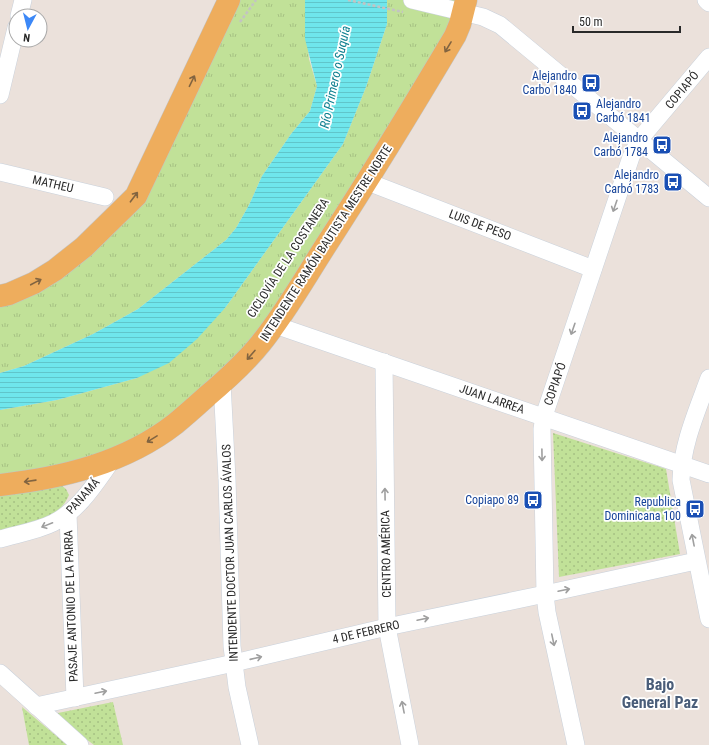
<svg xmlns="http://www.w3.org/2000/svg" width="709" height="745" viewBox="0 0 709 745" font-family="'Roboto Condensed',sans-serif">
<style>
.grass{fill:url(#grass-tufts)}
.park{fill:url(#park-dots)}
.water{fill:url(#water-rules)}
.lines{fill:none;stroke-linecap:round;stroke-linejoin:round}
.minor-casing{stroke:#c9d1db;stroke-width:18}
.primary-casing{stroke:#c3c3c3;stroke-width:23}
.path{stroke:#c3c3c3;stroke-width:2.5;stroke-dasharray:3 2;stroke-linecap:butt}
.minor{stroke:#fff;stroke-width:17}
.primary{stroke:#eead5d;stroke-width:22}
.oneway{stroke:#826440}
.oneway2{stroke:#9f9f9f}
.labels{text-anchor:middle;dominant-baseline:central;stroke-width:3.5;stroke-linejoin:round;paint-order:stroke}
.transit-label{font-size:12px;fill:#164399;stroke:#fff;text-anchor:end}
.street-label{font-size:12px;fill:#292929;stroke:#fff}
.water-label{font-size:13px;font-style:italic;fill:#0f8090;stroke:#fff}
.district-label{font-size:16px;font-weight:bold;fill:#4a5d79;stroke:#fff}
</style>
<defs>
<pattern id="grass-tufts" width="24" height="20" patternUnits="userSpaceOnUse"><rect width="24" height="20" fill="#c1e198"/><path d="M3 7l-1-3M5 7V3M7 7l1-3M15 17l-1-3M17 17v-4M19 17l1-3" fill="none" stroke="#a6c183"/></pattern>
<pattern id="park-dots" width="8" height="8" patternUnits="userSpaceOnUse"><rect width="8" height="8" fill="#c1e198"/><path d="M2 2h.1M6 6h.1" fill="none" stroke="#a6c183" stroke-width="1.8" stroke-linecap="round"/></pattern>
<pattern id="water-rules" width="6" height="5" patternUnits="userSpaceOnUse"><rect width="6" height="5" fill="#6fe6ec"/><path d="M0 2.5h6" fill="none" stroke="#60c5ca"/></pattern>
</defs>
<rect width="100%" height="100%" fill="#ebe1db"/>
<!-- grass -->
<g class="grass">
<path d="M229 0H305V17L309 59 317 86 310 111 291 134 262 176 249 205 236 228 226 240 138 309 93 334 24 366 0 373V296L124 209Z"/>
<path d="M387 0H466L275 325 139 446 0 485V410L57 400 137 378 225 308 343 144 366 87 387 24Z"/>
</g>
<!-- park -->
<g class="park">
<path d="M553 433 666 469 680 554 559 577Z"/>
<path d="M61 485 66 489 69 495C59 521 23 525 0 533V492Z"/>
<path d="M113 702 123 745H94L53 714Z"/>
<path d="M22 707 67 745H29Z"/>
</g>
<!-- water -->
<path class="water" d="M305 0H387V24L366 87 343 144 225 308 197 339 169 363 137 378 57 400 0 410V373L24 366 93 334 138 309 226 240 236 228 249 205 262 176 291 134 310 111 317 86 305 39Z"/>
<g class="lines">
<!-- minor casing -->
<g class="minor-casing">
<g id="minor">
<path d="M412 0 483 17 500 25 709 198"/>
<path d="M706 0 709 3"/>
<path d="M19 16 23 0"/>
<path d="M0 95 16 28"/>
<path d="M0 172 105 197"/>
<path d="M368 182 593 269"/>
<path d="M275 325 709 474"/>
<path d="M384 362 387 627 410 745"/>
<path d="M709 378C697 411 682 444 681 480L709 619"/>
<path d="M222 383 227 479 232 646 237 687 250 745"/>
<path d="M68 514 75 698"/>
<path d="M0 539C17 534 37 531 53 523 80 510 96 482 113 459"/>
<path d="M0 673 80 745"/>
<path d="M36 706 234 663 387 627 545 594 696 561"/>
<path d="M576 745 547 612 545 594 542 429 544 416 631 157 639 140 709 57"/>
</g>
</g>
<!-- primary casing -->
<g class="primary-casing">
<g id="primary">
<path d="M0 296 9 294 34 283 55 270 84 247 136 196 229 0"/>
<path d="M0 485C62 478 125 463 175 424 186 415 196 406 206 397 226 380 245 363 261 343 286 312 306 276 328 242 372 174 414 105 455 36L460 24 466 0"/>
</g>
</g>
<!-- path -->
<g class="path">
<path d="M348 0 403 12"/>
<path d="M240 22 256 0"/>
</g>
<!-- minor -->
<use href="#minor" class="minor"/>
<!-- primary -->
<use href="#primary" class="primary"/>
</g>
<!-- one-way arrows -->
<defs><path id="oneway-shaft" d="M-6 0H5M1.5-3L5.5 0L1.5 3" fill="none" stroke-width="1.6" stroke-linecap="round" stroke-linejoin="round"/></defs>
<g class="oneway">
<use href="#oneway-shaft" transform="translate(448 47) rotate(121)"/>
<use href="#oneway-shaft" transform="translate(192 81) rotate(-64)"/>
<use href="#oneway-shaft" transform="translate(134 197) rotate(-53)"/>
<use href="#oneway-shaft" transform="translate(36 282) rotate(-28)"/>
<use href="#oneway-shaft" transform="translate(251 355) rotate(131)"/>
<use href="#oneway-shaft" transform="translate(152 439) rotate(148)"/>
<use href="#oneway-shaft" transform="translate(30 481) rotate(172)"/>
</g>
<g class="oneway2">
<use href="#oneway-shaft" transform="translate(615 206) rotate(109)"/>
<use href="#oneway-shaft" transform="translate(573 329) rotate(109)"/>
<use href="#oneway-shaft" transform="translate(542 455) rotate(89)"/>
<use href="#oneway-shaft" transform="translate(385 494) rotate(-91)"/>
<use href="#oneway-shaft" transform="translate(47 525) rotate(158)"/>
<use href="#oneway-shaft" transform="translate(693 540) rotate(-101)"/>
<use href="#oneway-shaft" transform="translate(564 590) rotate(-12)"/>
<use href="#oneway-shaft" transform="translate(423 619) rotate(-12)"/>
<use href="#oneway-shaft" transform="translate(553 640) rotate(78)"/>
<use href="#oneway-shaft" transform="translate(256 658) rotate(-13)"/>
<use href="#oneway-shaft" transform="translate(101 692) rotate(-12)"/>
<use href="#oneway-shaft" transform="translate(403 707) rotate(-101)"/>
</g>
<!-- icons -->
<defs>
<g id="bus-square" transform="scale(1)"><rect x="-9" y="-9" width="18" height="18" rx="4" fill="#1a4fb4" stroke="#fff"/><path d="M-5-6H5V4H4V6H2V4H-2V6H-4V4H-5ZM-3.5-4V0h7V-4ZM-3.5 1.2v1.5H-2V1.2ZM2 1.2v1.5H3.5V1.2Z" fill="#fff"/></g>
</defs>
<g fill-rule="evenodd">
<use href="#bus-square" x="591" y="83"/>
<use href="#bus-square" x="582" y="111"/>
<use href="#bus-square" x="662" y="145"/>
<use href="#bus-square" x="673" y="182"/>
<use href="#bus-square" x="533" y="500"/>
<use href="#bus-square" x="695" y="509"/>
</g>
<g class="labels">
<!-- transit labels -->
<g class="transit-label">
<text x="577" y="76">Alejandro<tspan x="577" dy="14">Carbo 1840</tspan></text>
<text x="596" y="104" text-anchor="start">Alejandro<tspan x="596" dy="14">Carbó 1841</tspan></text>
<text x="648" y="138">Alejandro<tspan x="648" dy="14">Carbó 1784</tspan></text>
<text x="659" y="175">Alejandro<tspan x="659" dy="14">Carbó 1783</tspan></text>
<text x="519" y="500">Copiapo 89</text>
<text x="681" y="502">Republica<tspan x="681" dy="14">Dominicana 100</tspan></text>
</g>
<!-- street labels -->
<g class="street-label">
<text transform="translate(682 90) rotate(-50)">COPIAPÓ</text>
<text transform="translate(53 184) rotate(13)">MATHEU</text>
<text transform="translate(480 225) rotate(21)">LUIS DE PESO</text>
<text transform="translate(326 243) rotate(-57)">INTENDENTE RAMÓN BAUTISTA MESTRE NORTE</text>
<text transform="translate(288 258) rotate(-57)">CICLOVÍA DE LA COSTANERA</text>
<text transform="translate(555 384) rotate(-71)">COPIAPÓ</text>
<text transform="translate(492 399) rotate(19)">JUAN LARREA</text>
<text transform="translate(83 496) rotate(-48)">PANAMÁ</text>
<text transform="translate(230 553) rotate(-92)">INTENDENTE DOCTOR JUAN CARLOS ÁVALOS</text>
<text transform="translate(386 554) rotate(-91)">CENTRO AMÉRICA</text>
<text transform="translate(71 606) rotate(-92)">PASAJE ANTONIO DE LA PARRA</text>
<text transform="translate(366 632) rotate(-13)">4 DE FEBRERO</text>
</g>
<!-- water labels -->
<g class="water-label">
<text transform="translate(335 77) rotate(-78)">Río Primero o Suquía</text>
</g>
<!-- district labels -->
<g class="district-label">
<text x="660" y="684">Bajo<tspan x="660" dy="18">General Paz</tspan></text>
</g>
</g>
<!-- north arrow -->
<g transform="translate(28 28) rotate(187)"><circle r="19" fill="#ffffff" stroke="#a9a9a9"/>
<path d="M0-3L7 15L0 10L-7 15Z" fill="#3c88f7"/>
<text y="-6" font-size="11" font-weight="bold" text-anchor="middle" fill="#292929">N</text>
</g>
<!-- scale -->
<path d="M573 26v6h107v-6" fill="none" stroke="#292929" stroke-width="2"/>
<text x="579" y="26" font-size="12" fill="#292929" stroke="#ffffff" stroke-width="3" paint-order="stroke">50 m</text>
</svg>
